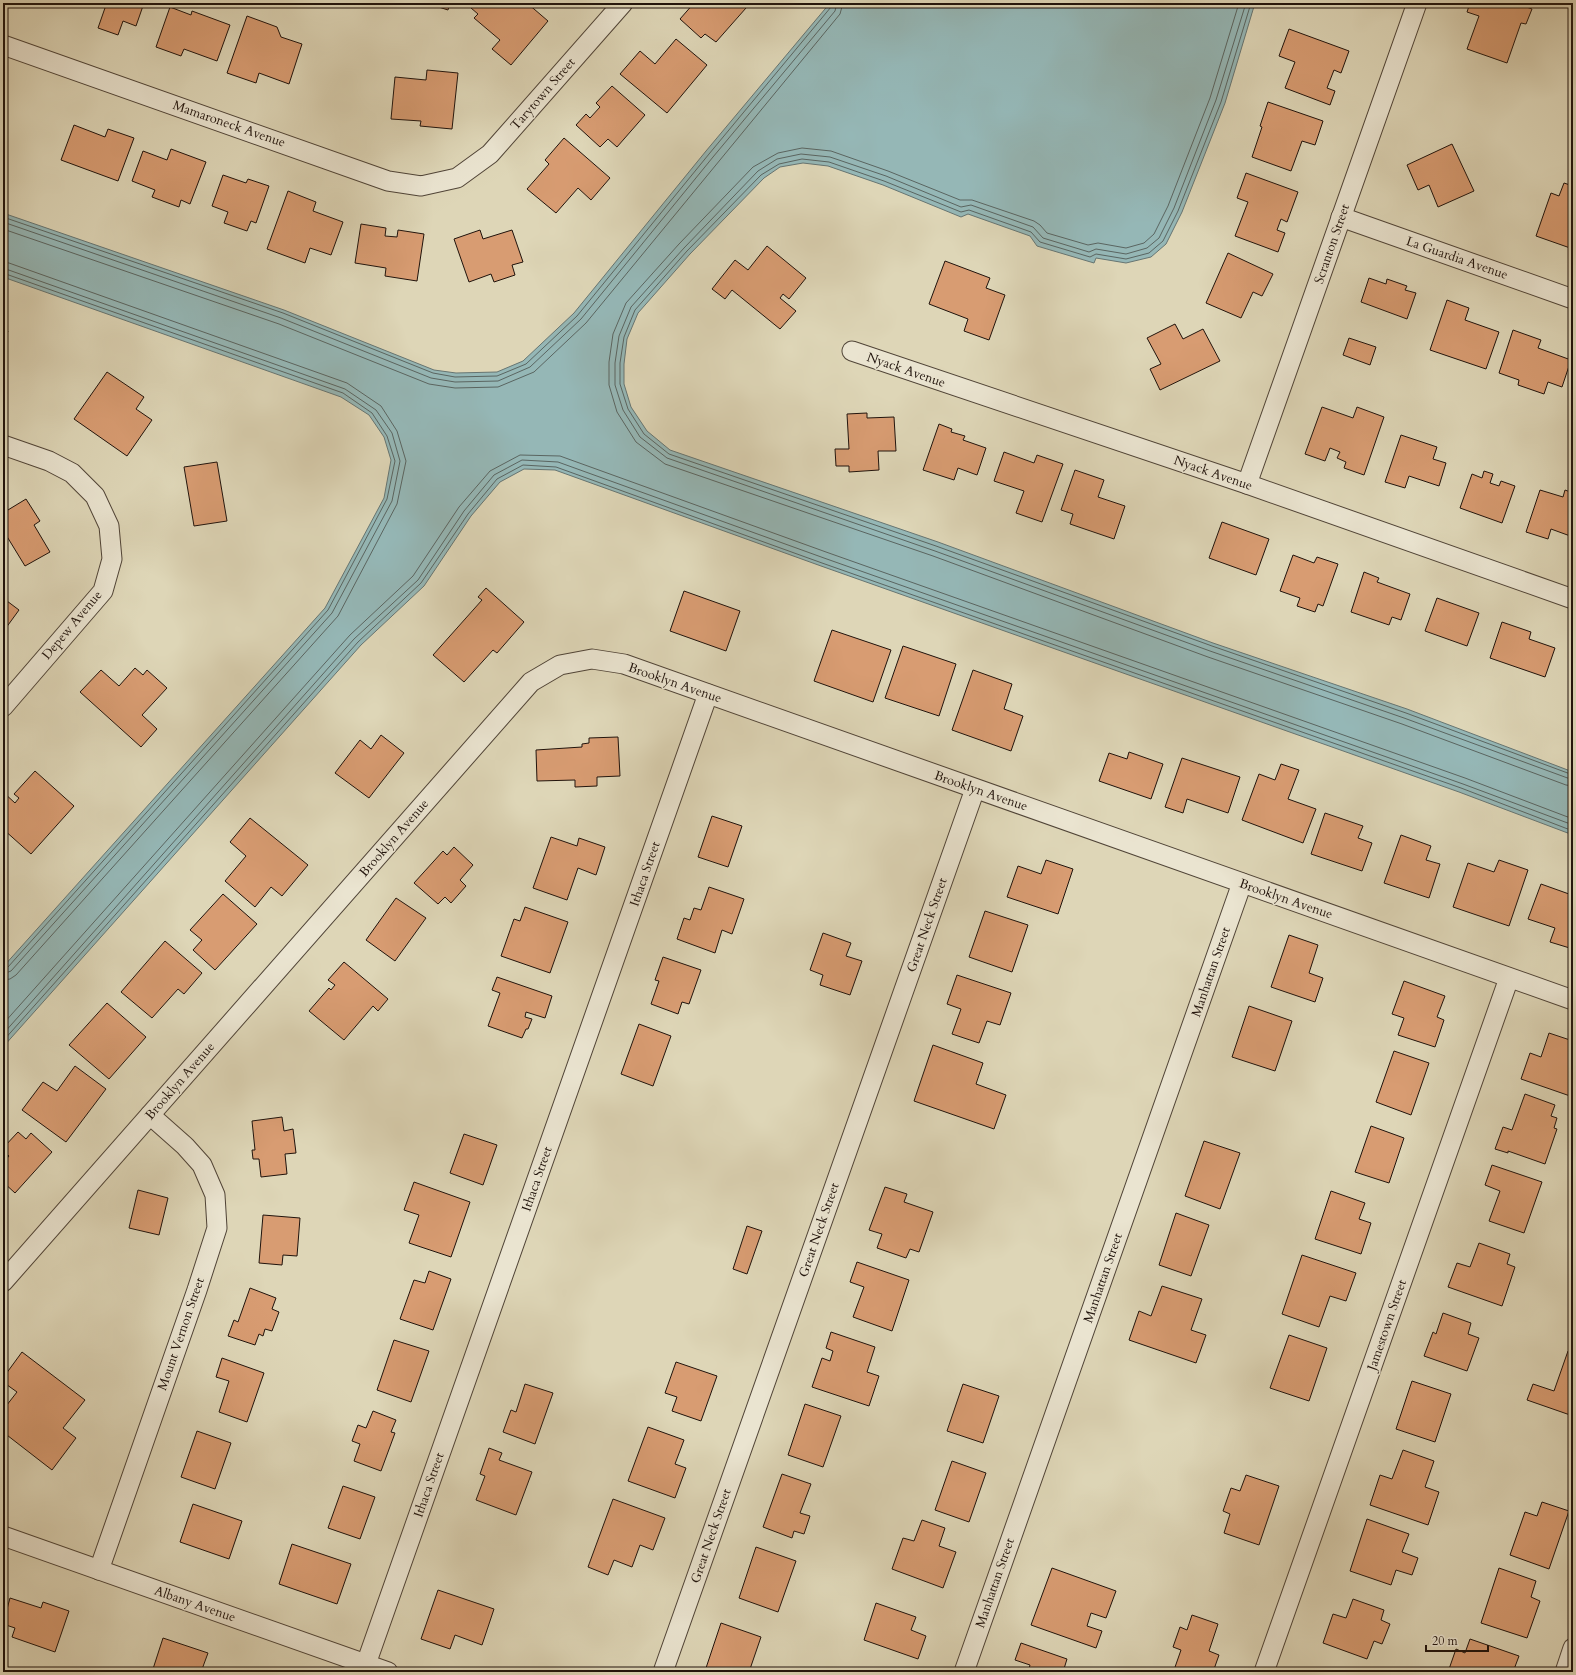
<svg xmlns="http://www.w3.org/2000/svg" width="1576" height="1675" viewBox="0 0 1576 1675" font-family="Cardo,serif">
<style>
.water{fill:#95b7b6;stroke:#667572}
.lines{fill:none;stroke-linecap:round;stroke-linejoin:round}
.shore{stroke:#5a6561;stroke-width:1}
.building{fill:#d89c72;stroke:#20130c}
.street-casing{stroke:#504437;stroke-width:21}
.street{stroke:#eae4d0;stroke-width:19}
.labels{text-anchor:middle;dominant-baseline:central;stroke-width:3;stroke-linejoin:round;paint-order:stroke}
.street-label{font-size:13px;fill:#20130c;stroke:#eae4d0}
</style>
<rect width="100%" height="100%" fill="#ded6b7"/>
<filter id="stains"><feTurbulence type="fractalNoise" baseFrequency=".005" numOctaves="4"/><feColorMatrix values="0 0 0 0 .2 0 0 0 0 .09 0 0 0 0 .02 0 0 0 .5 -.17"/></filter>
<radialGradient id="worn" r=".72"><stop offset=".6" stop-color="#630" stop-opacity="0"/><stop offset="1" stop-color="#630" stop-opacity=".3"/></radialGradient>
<!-- water -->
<path class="water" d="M830 3H1255L1225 103 1182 212 1166 244 1151 257 1126 263 1096 258 1094 263 1037 246 1030 236 968 214 961 217 883 185 828 166 803 163 780 167 764 178 690 254 638 313 627 339 624 364V384L631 407 647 431 670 450 938 542 1213 643 1407 709 1573 772V835L1459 792 821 566 555 470 524 469 500 482 471 516 424 586 361 645 3 1047V967L325 608 384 498 391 460 384 437 369 415 341 397 3 277V213L284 310 434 370 456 373 497 372 523 361 574 313 706 151Z"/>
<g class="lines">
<!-- shore -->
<g class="shore">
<path d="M1239 3 1210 98 1168 206 1154 234 1144 243 1126 248 1098 243 1088 245 1047 233 1040 225 1034 221 972 200H960L888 171 831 151 802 148 778 153 753 167 679 244 626 303 613 334 609 362V385L617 412 636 442 665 464 933 556 1208 657 1402 724 1566 785 1573 786"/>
<path d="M1246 3 1216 100 1174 208 1159 238 1147 248 1126 254 1096 249 1089 252 1043 238 1033 227 971 205 961 207 886 176 830 157 801 154 777 159 758 171 684 248 631 307 619 336 615 363V385L623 410 640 437 667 458 935 551 1210 651 1404 718 1573 780"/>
<path d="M1251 3 1221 102 1178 211 1163 241 1149 253 1126 259 1096 254 1090 257 1040 242 1031 232 969 210 961 212 884 181 829 162 802 159 779 164 761 175 687 251 635 310 624 337 620 363V384L628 409 644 434 669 454 936 546 1212 646 1406 713 1573 775"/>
<path d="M3 217 283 313 433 373 455 377 497 376 526 364 577 316 709 154 831 7 832 3"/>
<path d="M3 222 281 318 431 378 455 382 498 381 530 367 581 319 713 157 835 11 837 3"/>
<path d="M3 229 279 324 429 384 455 388 498 387 534 372 586 323 840 14 843 3"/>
<path d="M3 262 9 263 347 383 381 406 397 431 406 461 397 504 338 616 16 975 10 979 3 980"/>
<path d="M3 268 345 389 376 410 392 433 400 461 392 501 332 613 11 971 3 974"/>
<path d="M3 273 343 393 372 413 387 436 395 461 387 499 328 610 8 967 3 969"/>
<path d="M3 1024 350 635 413 576 459 507 490 471 520 455 560 456 826 552 1465 778 1573 819"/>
<path d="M3 1034 354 639 418 580 464 511 494 475 522 460 558 462 824 558 1463 784 1573 825"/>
<path d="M3 1041 358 642 421 583 468 514 497 479 523 465 556 467 822 563 1461 788 1573 831"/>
</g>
</g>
<!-- building -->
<g class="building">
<path d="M101 3H144L136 26 123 21 118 35 98 28 106 5Z"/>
<path d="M426 3H450L448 10Z"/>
<path d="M476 3H527L548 21 511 65 492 49 500 40 474 18 478 14 471 8Z"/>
<path d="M694 3H740L746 8 716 42 705 34 701 38 680 19Z"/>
<path d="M1470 3H1516L1532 9 1526 24 1521 23 1507 63 1467 49 1479 16 1467 12Z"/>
<path d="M170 7 191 15 192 11 230 25 217 61 184 49 181 56 156 47Z"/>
<path d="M247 16 277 27 281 37 302 44 289 84 259 73 256 83 227 73Z"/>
<path d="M1289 29 1349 51 1341 73 1334 70 1327 88 1335 91 1330 105 1285 88 1295 62 1279 56Z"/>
<path d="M676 39 707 65 667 113 620 74 640 51 655 64Z"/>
<path d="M427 70 458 73 452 129 420 126 421 121 391 119 395 77 426 80Z"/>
<path d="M612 86 645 115 617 147 608 139 600 147 576 125 586 114 590 118 600 107 596 103Z"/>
<path d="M1268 102 1323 121 1315 145 1302 141 1291 171 1252 157 1262 127 1260 126Z"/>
<path d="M74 125 105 137 108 129 134 138 118 181 61 160Z"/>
<path d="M564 138 610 178 591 200 578 188 556 213 527 189 549 164 545 160Z"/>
<path d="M1452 144 1474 191 1438 207 1429 185 1418 190 1407 165Z"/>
<path d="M171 149 206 162 190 204 181 200 179 207 152 197 155 190 132 181 143 151 167 160Z"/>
<path d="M1246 173 1298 192 1287 222 1281 219 1277 230 1285 233 1278 252 1235 236 1248 202 1237 198Z"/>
<path d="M223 175 246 183 248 179 269 186 256 223 251 221 247 231 224 223 228 212 212 206Z"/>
<path d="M1564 183 1573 186V249L1536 236 1551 193 1559 196Z"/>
<path d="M288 191 316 202 313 211 343 222 331 255 310 248 305 263 267 249Z"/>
<path d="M361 224 386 228 385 236 397 237 398 230 424 234 417 281 385 276 386 268 355 263Z"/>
<path d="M480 230 483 239 512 230 523 262 512 265 515 275 494 282 491 274 469 282 454 239Z"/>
<path d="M767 246 806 278 789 299 783 294 780 298 796 311 780 329 732 290 725 299 712 289 735 260 748 270Z"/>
<path d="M1228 253 1273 274 1262 296 1253 292 1241 318 1206 303Z"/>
<path d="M945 261 990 278 986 288 1005 295 989 340 964 331 968 319 929 304Z"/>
<path d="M1369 278 1386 284 1387 279 1407 286 1405 290 1416 293 1407 319 1361 302Z"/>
<path d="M1447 300 1469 308 1465 320 1499 332 1486 369 1430 350Z"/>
<path d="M1175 324 1183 339 1203 329 1220 361 1160 390 1150 369 1161 364 1147 338Z"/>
<path d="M3 329 8 331 3 344Z"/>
<path d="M1513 330 1541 340 1538 348 1571 360 1562 387 1548 382 1544 394 1518 385 1519 380 1499 373Z"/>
<path d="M1349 338 1376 347 1370 365 1343 355Z"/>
<path d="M107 372 144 397 136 409 152 420 127 456 74 419Z"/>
<path d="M1322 407 1353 418 1357 407 1384 417 1364 475 1344 468 1346 462 1337 458 1340 452 1330 448 1325 461 1305 454Z"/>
<path d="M867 413V418L894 417 896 451H878L879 470 849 472V466H836L835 449H849L847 414Z"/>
<path d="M939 424 952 429 951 432 965 436 963 440 986 448 977 475 958 468 954 480 923 470Z"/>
<path d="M1401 435 1437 447 1433 459 1446 463 1439 486 1409 476 1405 488 1385 482Z"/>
<path d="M1004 452 1034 463 1037 455 1063 464 1042 522 1016 513 1024 491 994 481Z"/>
<path d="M217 462 227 521 194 526 184 467Z"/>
<path d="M1075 470 1104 480 1098 497 1125 506 1114 539 1070 524 1073 514 1061 510Z"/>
<path d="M1484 471 1493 474 1490 483 1499 486 1501 481 1515 486 1502 523 1460 508 1472 474 1482 478Z"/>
<path d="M1540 490 1563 497 1565 490 1573 493V537L1551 529 1548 539 1526 532Z"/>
<path d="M26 499 40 521 34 525 50 552 25 566 3 530V513Z"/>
<path d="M1222 522 1269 539 1256 575 1209 558Z"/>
<path d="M1293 555 1314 563 1317 557 1338 564 1323 606 1318 604 1315 612 1297 606 1300 598 1280 591Z"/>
<path d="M1364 572 1379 578 1377 582 1410 594 1401 620 1392 617 1389 625 1351 612Z"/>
<path d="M486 588 524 622 497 653 493 650 464 682 433 655 482 600 478 597Z"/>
<path d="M684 591 740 611 726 651 670 631Z"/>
<path d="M3 598 19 610 3 632Z"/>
<path d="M1437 598 1479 613 1467 646 1425 631Z"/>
<path d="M1502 622 1531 632 1529 639 1555 648 1545 677 1490 658Z"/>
<path d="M832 630 891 650 873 702 814 681Z"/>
<path d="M903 646 956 664 939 716 885 698Z"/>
<path d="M135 668 143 675 147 670 167 688 142 715 157 729 141 747 80 692 101 670 119 686Z"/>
<path d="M973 670 1012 684 1004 709 1023 716 1011 751 952 730Z"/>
<path d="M381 735 404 753 369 798 335 773 360 740 371 749Z"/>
<path d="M618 737 620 776 597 777V786L575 787V780L537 781 536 750 582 747V744L589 743V738Z"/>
<path d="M1129 752 1163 764 1151 799 1099 781 1109 753 1127 759Z"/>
<path d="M1182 758 1240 777 1228 813 1187 799 1183 813 1165 807Z"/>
<path d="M1281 764 1299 770 1288 799 1316 809 1303 843 1242 820 1259 774 1275 780Z"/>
<path d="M35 771 74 806 31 854 3 829V792L15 803 19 798 14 794Z"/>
<path d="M1325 813 1363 826 1358 838 1372 843 1362 871 1311 854Z"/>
<path d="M712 816 742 826 728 867 698 857Z"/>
<path d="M250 818 308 865 282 896 271 887 255 907 225 881 246 856 230 842Z"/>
<path d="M1401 835 1431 846 1426 860 1440 864 1429 898 1384 883Z"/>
<path d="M551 837 577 846 579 838 605 847 596 875 578 868 567 900 533 888Z"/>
<path d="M454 847 473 865 460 880 466 886 451 903 445 897 438 904 414 883 443 851 447 855Z"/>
<path d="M1046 860 1073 869 1058 914 1007 897 1018 866 1041 874Z"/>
<path d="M1499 860 1528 870 1509 926 1453 907 1468 863 1494 872Z"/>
<path d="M1573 883V949L1550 942 1555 928 1528 919 1541 884 1569 894Z"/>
<path d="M709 887 744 899 732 934 722 930 715 953 677 939 684 918 690 920 694 908 701 910Z"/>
<path d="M223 894 257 924 215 970 193 950 202 940 190 930Z"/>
<path d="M396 898 426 918 395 961 366 940Z"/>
<path d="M525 907 568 922 550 973 501 956 514 919 520 921Z"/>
<path d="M985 911 1028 925 1012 972 969 957Z"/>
<path d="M823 933 851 943 846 956 862 961 850 995 820 985 823 975 810 970Z"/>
<path d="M1289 935 1318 945 1309 973 1323 978 1315 1002 1271 987Z"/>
<path d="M165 941 202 973 184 994 178 989 152 1018 121 992Z"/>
<path d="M663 957 701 970 689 1004 682 1002 678 1014 651 1004 659 981 655 980Z"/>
<path d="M344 962 388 999 378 1011 373 1006 344 1040 309 1011 329 988 331 990 335 985 328 980Z"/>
<path d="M957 975 1011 993 1000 1025 987 1021 979 1043 952 1034 961 1009 947 1004Z"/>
<path d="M497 977 552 996 545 1018 526 1012 525 1017 532 1019 528 1029H526L522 1038 488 1026 500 993 492 990Z"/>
<path d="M1404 981 1445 996 1437 1017 1444 1020 1435 1047 1398 1035 1404 1018 1392 1014Z"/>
<path d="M107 1003 146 1037 109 1079 69 1045Z"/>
<path d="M1249 1006 1292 1021 1275 1071 1232 1057Z"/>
<path d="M639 1024 671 1036 653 1086 621 1074Z"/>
<path d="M1549 1033 1573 1041V1097L1521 1079 1530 1053 1541 1057Z"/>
<path d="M933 1045 983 1063 976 1084 1006 1095 994 1129 914 1101Z"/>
<path d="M1394 1051 1429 1063 1411 1115 1376 1102Z"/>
<path d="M75 1066 106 1089 66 1142 22 1110 43 1082 57 1091Z"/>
<path d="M1525 1094 1555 1105 1551 1116 1557 1118 1554 1128 1557 1129 1545 1164 1508 1151V1153L1495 1149 1503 1127 1512 1130Z"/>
<path d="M282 1117 284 1131 293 1129 296 1153 285 1154 287 1174 261 1177 259 1159H253L252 1150H255L252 1121Z"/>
<path d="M1371 1126 1404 1138 1389 1183 1355 1172Z"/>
<path d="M18 1132 26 1139 31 1133 52 1152 15 1193 3 1182V1163L9 1156 3 1150V1148Z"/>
<path d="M464 1134 497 1145 483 1185 450 1173Z"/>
<path d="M1204 1141 1240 1153 1220 1209 1185 1196Z"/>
<path d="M1492 1165 1542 1182 1524 1233 1489 1221 1500 1191 1485 1185Z"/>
<path d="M414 1182 470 1202 451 1257 409 1243 419 1215 404 1210Z"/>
<path d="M885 1187 907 1194 904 1202 933 1212 919 1252 910 1249 906 1258 877 1248 882 1234 869 1230Z"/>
<path d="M138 1190 168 1198 159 1235 129 1228Z"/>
<path d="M1331 1191 1365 1203 1359 1219 1371 1223 1361 1254 1315 1239Z"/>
<path d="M1176 1213 1209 1225 1191 1276 1159 1265Z"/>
<path d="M263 1215 300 1218 297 1256 283 1255 282 1265 259 1263Z"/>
<path d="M747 1226 762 1231 747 1274 733 1269Z"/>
<path d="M1479 1243 1510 1254 1507 1264 1515 1267 1502 1306 1448 1287 1457 1263 1470 1267Z"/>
<path d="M1302 1255 1356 1273 1346 1301 1330 1296 1319 1327 1282 1314Z"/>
<path d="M857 1262 909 1280 892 1331 853 1317 864 1287 850 1282Z"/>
<path d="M429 1271 451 1279 433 1330 400 1319 414 1280 425 1283Z"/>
<path d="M1162 1286 1202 1299 1191 1330 1206 1335 1196 1363 1129 1340 1139 1311 1151 1316Z"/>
<path d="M250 1288 276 1298 272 1309 279 1312 272 1331 265 1329 263 1336 259 1334 255 1345 228 1336 234 1320 238 1322Z"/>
<path d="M1443 1313 1471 1323 1468 1334 1479 1338 1467 1371 1424 1356 1433 1332 1436 1334Z"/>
<path d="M831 1332 875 1347 867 1372 879 1376 869 1406 812 1387 822 1358 830 1361 833 1351 826 1348Z"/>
<path d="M1289 1335 1327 1348 1309 1401 1270 1388Z"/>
<path d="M394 1340 429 1351 411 1402 377 1390Z"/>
<path d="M1568 1351 1573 1353V1416L1527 1400 1533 1384 1554 1391Z"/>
<path d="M22 1352 85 1400 63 1428 76 1438 52 1470 3 1432V1410L17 1392 3 1382V1378Z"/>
<path d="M222 1358 264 1373 247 1422 219 1412 229 1381 216 1377Z"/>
<path d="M676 1362 717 1376 701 1421 672 1411 677 1397 665 1393Z"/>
<path d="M1412 1381 1451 1394 1435 1442 1396 1429Z"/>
<path d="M525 1384 553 1393 535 1444 503 1432 511 1410 516 1412Z"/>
<path d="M963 1384 999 1396 983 1443 947 1431Z"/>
<path d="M805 1404 841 1416 823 1467 788 1455Z"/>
<path d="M373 1411 396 1420 391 1432 395 1433 381 1471 354 1461 360 1444 352 1441 358 1425 366 1428Z"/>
<path d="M648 1427 684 1440 675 1464 686 1468 675 1498 628 1481Z"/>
<path d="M197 1431 231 1443 215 1489 181 1477Z"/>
<path d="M489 1448 502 1453 499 1460 532 1472 516 1515 476 1500 485 1476 480 1474Z"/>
<path d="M1403 1450 1434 1461 1425 1487 1439 1492 1428 1525 1370 1505 1380 1475 1392 1479Z"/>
<path d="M952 1461 986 1473 969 1522 935 1510Z"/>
<path d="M782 1474 811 1484 800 1513 810 1516 804 1534 794 1531 792 1538 763 1527Z"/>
<path d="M1246 1475 1279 1486 1259 1545 1224 1533 1230 1514 1223 1511 1231 1488 1240 1491Z"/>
<path d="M343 1486 375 1497 360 1539 328 1528Z"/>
<path d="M613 1499 665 1518 653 1550 640 1545 632 1567 614 1560 608 1575 588 1567Z"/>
<path d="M1542 1502 1569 1511 1549 1569 1510 1555 1525 1512 1537 1516Z"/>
<path d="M193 1504 242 1521 229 1559 180 1542Z"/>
<path d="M1367 1519 1409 1534 1402 1552 1418 1558 1412 1575 1396 1570 1391 1585 1350 1571Z"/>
<path d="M922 1520 945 1528 939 1546 956 1552 943 1588 892 1569 903 1538 914 1541Z"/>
<path d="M292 1544 351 1564 337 1604 279 1584Z"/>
<path d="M756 1547 796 1561 778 1612 739 1598Z"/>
<path d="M1052 1568 1116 1591 1106 1618 1091 1613 1087 1626 1102 1631 1096 1648 1031 1625Z"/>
<path d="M1499 1568 1536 1581 1531 1597 1540 1601 1527 1638 1481 1623Z"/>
<path d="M438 1590 494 1609 482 1645 455 1635 450 1649 421 1639Z"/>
<path d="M10 1598 41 1608 43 1602 69 1611 55 1652 12 1637 15 1628 3 1624Z"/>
<path d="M1353 1599 1384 1610 1381 1620 1390 1624 1382 1644 1374 1641 1367 1659 1323 1643 1333 1614 1346 1618Z"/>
<path d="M876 1603 916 1617 911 1630 926 1636 918 1659 864 1640Z"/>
<path d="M1192 1615 1218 1624 1209 1651 1219 1655 1213 1672H1178L1174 1670 1181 1650 1173 1647 1180 1627 1187 1630Z"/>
<path d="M721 1623 761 1637 749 1672H717L706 1668Z"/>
<path d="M163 1638 208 1653 201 1672H152Z"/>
<path d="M1470 1639 1519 1656 1513 1672H1496L1491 1670V1672H1448L1456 1649 1465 1653Z"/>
<path d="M1021 1643 1067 1659 1063 1672H1028L1030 1665 1015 1660Z"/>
<path d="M1312 1668 1323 1672H1311Z"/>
</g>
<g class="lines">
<!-- street casing -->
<g class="street-casing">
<g id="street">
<path d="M3 45 388 181 421 186 457 178 490 154 623 3"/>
<path d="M1341 217 1573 299"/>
<path d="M852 351 1247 484 1573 599"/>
<path d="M3 445 49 461 72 473 95 496 109 526 112 559 103 591 3 707"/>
<path d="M1247 484 1417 3"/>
<path d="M3 1282 531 682 560 665 592 659 624 664 1573 1000"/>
<path d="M3 1536 388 1672"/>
<path d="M99 1570 197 1290 217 1228 215 1195 202 1165 185 1146 150 1115"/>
<path d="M366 1664 708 694"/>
<path d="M663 1672 975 789"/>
<path d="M964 1672 1242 883"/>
<path d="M1264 1672 1509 978"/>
<path d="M1565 1672 1573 1648"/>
</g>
</g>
<!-- street -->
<use href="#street" class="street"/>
</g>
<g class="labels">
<!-- street labels -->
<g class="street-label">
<text transform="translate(543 94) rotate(-49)">Tarytown Street</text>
<text transform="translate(229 124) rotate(19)">Mamaroneck Avenue</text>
<text transform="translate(1332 244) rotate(-71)">Scranton Street</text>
<text transform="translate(1457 258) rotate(19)">La Guardia Avenue</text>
<text transform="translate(906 370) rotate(19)">Nyack Avenue</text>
<text transform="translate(1213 473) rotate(19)">Nyack Avenue</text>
<text transform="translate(72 625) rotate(-50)">Depew Avenue</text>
<text transform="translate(675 683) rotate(19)">Brooklyn Avenue</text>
<text transform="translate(981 791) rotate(19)">Brooklyn Avenue</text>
<text transform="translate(394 838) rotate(-49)">Brooklyn Avenue</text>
<text transform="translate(645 874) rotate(-71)">Ithaca Street</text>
<text transform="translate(1286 899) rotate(19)">Brooklyn Avenue</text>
<text transform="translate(927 925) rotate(-71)">Great Neck Street</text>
<text transform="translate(1211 972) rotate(-71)">Manhattan Street</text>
<text transform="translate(180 1081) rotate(-49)">Brooklyn Avenue</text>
<text transform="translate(537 1179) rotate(-71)">Ithaca Street</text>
<text transform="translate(819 1230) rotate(-71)">Great Neck Street</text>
<text transform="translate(1103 1278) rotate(-71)">Manhattan Street</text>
<text transform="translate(1387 1325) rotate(-71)">Jamestown Street</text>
<text transform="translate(181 1334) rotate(-71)">Mount Vernon Street</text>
<text transform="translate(429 1485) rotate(-71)">Ithaca Street</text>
<text transform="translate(711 1536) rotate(-71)">Great Neck Street</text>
<text transform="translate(995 1583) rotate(-71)">Manhattan Street</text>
<text transform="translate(195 1604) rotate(19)">Albany Avenue</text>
</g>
</g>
<!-- margin -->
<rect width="1576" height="1675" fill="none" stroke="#ded6b7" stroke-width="16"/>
<rect x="4" y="4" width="1568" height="1667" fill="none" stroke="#20130c" stroke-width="2"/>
<rect x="8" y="8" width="1560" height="1659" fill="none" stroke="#20130c"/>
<!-- scale -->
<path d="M1426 1645v6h62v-6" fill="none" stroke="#20130c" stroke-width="2"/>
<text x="1432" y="1645" font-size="12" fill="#20130c" stroke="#eae4d0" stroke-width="3" paint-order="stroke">20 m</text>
<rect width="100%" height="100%" filter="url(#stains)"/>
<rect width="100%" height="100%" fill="url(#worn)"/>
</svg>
